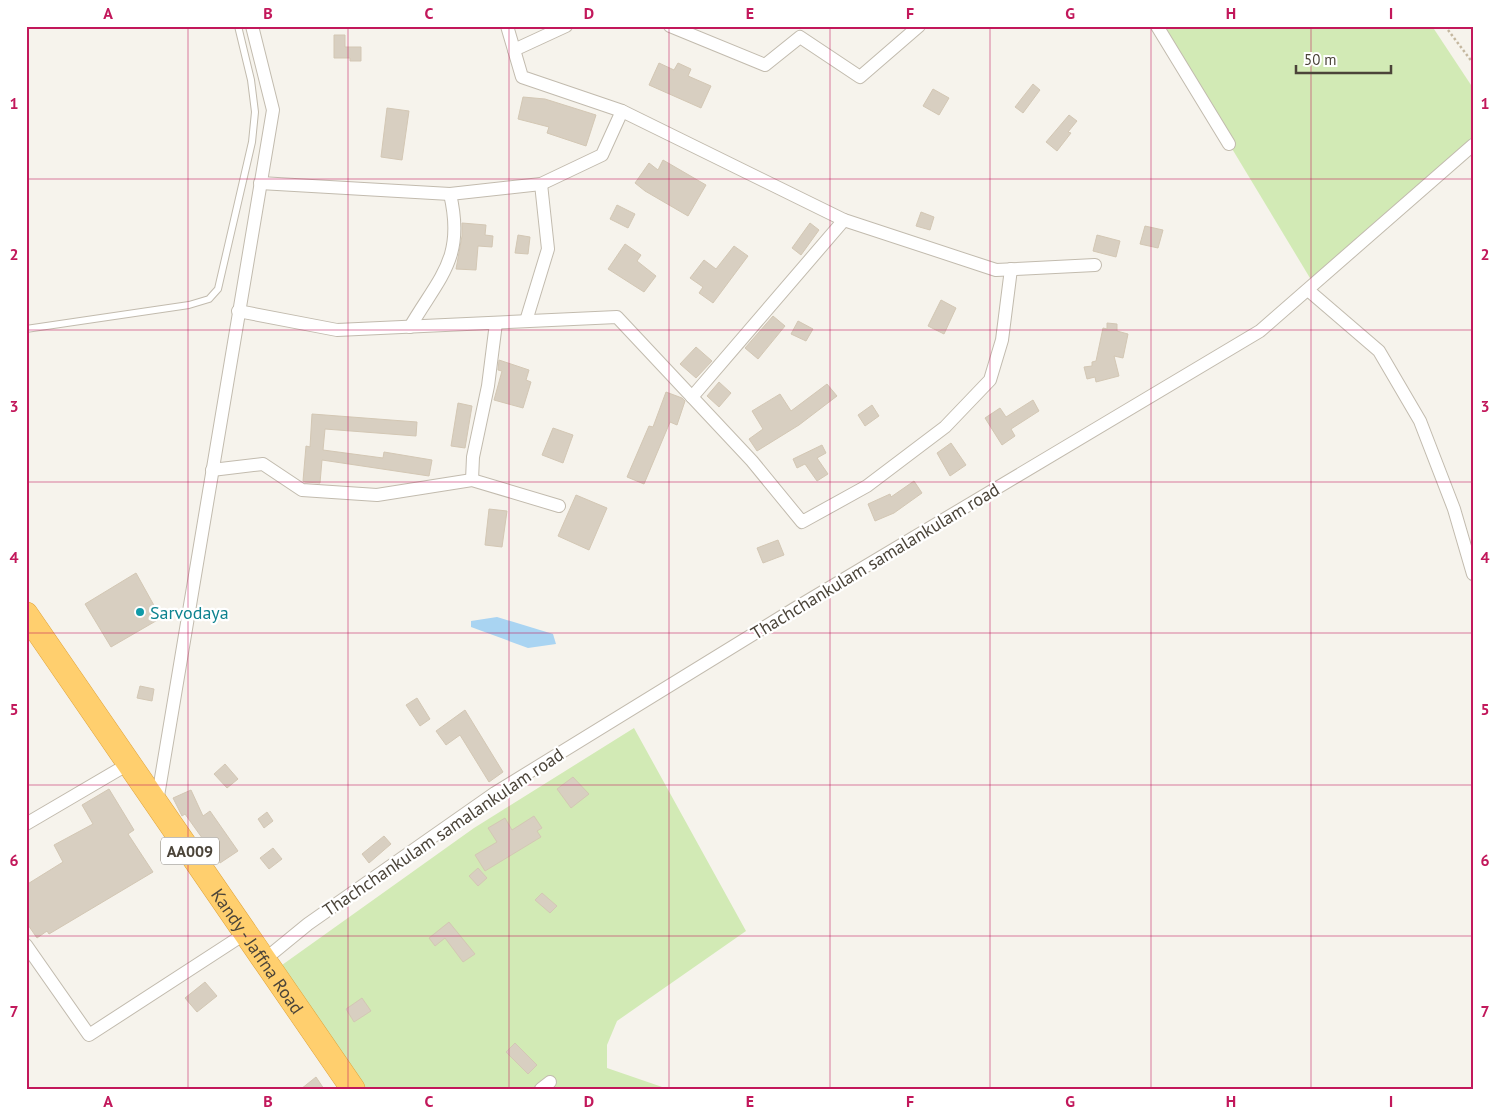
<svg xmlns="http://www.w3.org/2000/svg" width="1499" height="1115" viewBox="0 0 1499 1115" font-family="'PT Sans',sans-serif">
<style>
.green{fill:#d2eab5}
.water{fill:#a9d4f2}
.building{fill:#d8cfc1;stroke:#d3c7b4}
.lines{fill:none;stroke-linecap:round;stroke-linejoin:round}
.lane-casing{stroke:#c2bbae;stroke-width:8}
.street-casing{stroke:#c2bbae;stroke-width:14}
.highway-casing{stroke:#e0a43c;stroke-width:25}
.path{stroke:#c4b79f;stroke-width:2.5;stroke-dasharray:2.5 2.5;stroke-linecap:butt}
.lane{stroke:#fff;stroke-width:6}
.street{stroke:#fff;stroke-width:12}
.highway{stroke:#ffcf6e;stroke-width:24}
.grid{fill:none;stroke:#c2185b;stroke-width:1;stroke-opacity:0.55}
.culture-dot{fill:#0f9aa8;stroke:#fff;stroke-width:2}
.labels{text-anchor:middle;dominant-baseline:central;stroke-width:4.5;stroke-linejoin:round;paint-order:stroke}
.shield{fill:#fff;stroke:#817c74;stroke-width:1}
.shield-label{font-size:16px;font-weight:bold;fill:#4b4439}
.street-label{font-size:18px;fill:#4b4439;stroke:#fff}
.culture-label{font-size:18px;fill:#0d838f;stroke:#fff;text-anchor:start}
.neatline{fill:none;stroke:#c2185b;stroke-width:2}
.grid-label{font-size:16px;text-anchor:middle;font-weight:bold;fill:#c2185b}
</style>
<rect width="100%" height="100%" fill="#f6f3ec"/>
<!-- green -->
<g class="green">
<path d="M1158 26H1432L1473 88V140L1313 283Z"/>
<path d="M634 728 746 931 617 1021 607 1045V1068L668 1089H365L282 965 474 828Z"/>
</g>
<!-- water -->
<path class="water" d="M497 617 553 634 556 644 528 648 471 627V621Z"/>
<!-- building -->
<g class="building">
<path d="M334 35H345V47H361V61H350V58H334Z"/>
<path d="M659 63 674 70 678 63 691 69 688 76 711 86 701 108 649 85Z"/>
<path d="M1033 84 1040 90 1023 113 1015 107Z"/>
<path d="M933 89 949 98 939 115 923 106Z"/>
<path d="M523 97 545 99 596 115 586 146 547 133 549 127 518 119Z"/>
<path d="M387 108 409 111 402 160 381 157Z"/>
<path d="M1069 115 1077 121 1068 132 1071 133 1057 151 1046 142Z"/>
<path d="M663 160 706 185 688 216 645 191 635 183 649 163 658 170Z"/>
<path d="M617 205 635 214 628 228 610 219Z"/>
<path d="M921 212 934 217 930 230 916 226Z"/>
<path d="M462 223 486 225 485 235 493 236 492 247 478 246 476 270 456 269 462 236Z"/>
<path d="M810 223 819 230 801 255 792 248Z"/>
<path d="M1145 226 1163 230 1158 248 1140 244Z"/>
<path d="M518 235 530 237 528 254 515 253Z"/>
<path d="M1097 235 1120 241 1116 257 1093 251Z"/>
<path d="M625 244 641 255 637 261 656 276 644 292 608 269Z"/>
<path d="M734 246 748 256 713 303 699 293 703 287 690 278 704 260 716 269Z"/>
<path d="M941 300 956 308 944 334 928 326Z"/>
<path d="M773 316 785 326 758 359 745 348Z"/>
<path d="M798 321 813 329 806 341 791 334Z"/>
<path d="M1107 323 1117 324V331L1128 334 1123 358 1114 356 1119 376 1096 382 1095 377 1087 379 1084 367 1092 366V362L1096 361 1103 328 1107 329Z"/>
<path d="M696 347 712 361 696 378 680 364Z"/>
<path d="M499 360 529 370 526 380 531 382 523 408 494 400 502 371 498 370Z"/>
<path d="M719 382 731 393 719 407 707 396Z"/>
<path d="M827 384 837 396 799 425 757 451 749 439 763 429 752 411 780 394 791 411Z"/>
<path d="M666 392 682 398 685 401 677 425 670 422 644 484 627 477 649 426 653 427Z"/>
<path d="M1033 400 1039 411 1011 429 1015 436 1002 445 985 418 1000 408 1006 417Z"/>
<path d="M458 403 472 406 465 448 451 446Z"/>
<path d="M872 405 879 416 865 426 858 415Z"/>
<path d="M312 414 417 422 416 436 325 429 323 450 383 458 384 452 432 460 429 476 322 460 320 483 305 482 303 481 306 446 310 447Z"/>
<path d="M553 428 573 435 563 463 542 455Z"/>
<path d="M951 443 966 465 950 476 937 453Z"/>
<path d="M822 445 826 453 817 458 828 474 817 481 805 464 797 468 793 459Z"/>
<path d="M914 481 922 493 894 513 875 521 868 504 890 494 891 497Z"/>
<path d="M576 495 607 508 589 550 558 536Z"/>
<path d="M489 509 507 511 502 547 485 545Z"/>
<path d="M778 540 784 555 763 563 757 548Z"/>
<path d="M136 573 161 618 111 647 85 604Z"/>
<path d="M140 686 154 689 152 701 137 698Z"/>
<path d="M417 698 430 719 420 726 406 705Z"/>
<path d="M465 710 503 772 489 782 460 735 446 745 436 731Z"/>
<path d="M225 764 238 779 227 788 214 774Z"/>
<path d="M573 777 589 794 571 808 557 789Z"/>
<path d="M109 789 134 830 128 834 153 872 49 934 47 931 37 938 26 922V885L63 862 54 845 93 824 82 805Z"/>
<path d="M191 790 203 816 210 811 238 851 220 863 185 814 182 816 173 798Z"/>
<path d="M267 812 273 821 264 828 258 819Z"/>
<path d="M534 816 542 828 537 831 541 837 485 871 475 855 497 842 488 828 505 818 512 830Z"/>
<path d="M384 836 391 844 369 863 362 854Z"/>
<path d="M273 848 282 859 269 869 260 858Z"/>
<path d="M478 868 487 878 478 886 469 876Z"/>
<path d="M542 893 557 906 550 913 535 900Z"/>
<path d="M449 922 475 954 463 962 445 938 435 946 429 938Z"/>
<path d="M205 982 217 996 197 1012 185 998Z"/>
<path d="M362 998 371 1011 354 1022 346 1009Z"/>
<path d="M515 1043 537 1065 528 1074 506 1052Z"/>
<path d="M316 1077 324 1089H301Z"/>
</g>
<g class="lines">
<!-- lane casing -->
<g class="lane-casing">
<path id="lane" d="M26 329 189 305 209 299 218 289 252 142 255 112 251 80 238 26"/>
</g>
<!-- street casing -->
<g class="street-casing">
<g id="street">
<path d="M507 26 522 77 622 111 844 220 996 270 1095 265"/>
<path d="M670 26 765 65 800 37 860 77 919 26"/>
<path d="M1157 26 1229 144"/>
<path d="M514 50 566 26"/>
<path d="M260 183 450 194 541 184 602 155 622 111"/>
<path d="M1308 290 1379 351 1420 421 1454 509 1473 574"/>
<path d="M238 311 337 330 617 317 752 461 802 522 867 486 945 427 990 380 1002 340 1011 269"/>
<path d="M526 321 548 249 541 184"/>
<path d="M410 327C440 276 465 258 450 194"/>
<path d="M692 397 844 220"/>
<path d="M212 470 263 464 302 490 377 495 472 480 559 506"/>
<path d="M472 480 473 457 488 386 496 323"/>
<path d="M157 802 273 110 252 26"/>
<path d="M26 824 130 763"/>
<path d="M26 945 89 1035 246 933"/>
<path d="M264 960 308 924 495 793 794 609 1260 331 1473 145"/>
<path d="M541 1089 550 1082"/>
</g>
</g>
<!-- highway casing -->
<g class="highway-casing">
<g id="highway">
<path id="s1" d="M26 614 353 1089"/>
</g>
</g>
<!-- path -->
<path class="path" d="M1445 26 1473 63"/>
<!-- lane -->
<use href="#lane" class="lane"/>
<!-- street -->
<use href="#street" class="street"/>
<!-- highway -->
<use href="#highway" class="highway"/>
</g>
<!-- grid -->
<path class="grid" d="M188 26V1089M348 26V1089M509 26V1089M669 26V1089M830 26V1089M990 26V1089M1151 26V1089M1311 26V1089M26 179H1473M26 330H1473M26 482H1473M26 633H1473M26 785H1473M26 936H1473"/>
<!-- markers -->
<circle class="culture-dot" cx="140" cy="612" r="5"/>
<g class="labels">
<!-- shield labels -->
<rect class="shield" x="161" y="837.5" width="58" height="27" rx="4"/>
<g class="shield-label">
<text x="190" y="851">AA009</text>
</g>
<!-- street labels -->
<g class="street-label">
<text transform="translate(875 561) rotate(-31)">Thachchankulam samalankulam road</text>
<text transform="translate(443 832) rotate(-34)">Thachchankulam samalankulam road</text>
<text stroke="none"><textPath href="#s1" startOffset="409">Kandy - Jaffna Road</textPath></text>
</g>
<!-- culture labels -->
<g class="culture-label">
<text x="150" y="612">Sarvodaya</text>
</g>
</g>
<!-- border -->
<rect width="1499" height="1115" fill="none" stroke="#ffffff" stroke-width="55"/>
<!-- scale -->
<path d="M1296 65v8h95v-8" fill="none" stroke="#4b4439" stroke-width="2.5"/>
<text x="1304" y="65" font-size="15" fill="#4b4439" stroke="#ffffff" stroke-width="4" paint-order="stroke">50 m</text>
<rect x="28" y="28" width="1444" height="1060" class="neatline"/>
<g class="grid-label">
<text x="108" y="19">A</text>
<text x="268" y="19">B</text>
<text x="429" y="19">C</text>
<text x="589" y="19">D</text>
<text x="750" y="19">E</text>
<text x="910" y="19">F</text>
<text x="1070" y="19">G</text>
<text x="1231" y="19">H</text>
<text x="1391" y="19">I</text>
<text x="14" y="109">1</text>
<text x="1485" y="109">1</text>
<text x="14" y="260">2</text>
<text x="1485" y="260">2</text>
<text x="14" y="412">3</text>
<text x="1485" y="412">3</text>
<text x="14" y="563">4</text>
<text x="1485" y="563">4</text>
<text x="14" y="715">5</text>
<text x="1485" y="715">5</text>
<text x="14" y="866">6</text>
<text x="1485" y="866">6</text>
<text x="14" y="1017">7</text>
<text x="1485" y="1017">7</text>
<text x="108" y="1107">A</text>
<text x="268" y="1107">B</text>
<text x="429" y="1107">C</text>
<text x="589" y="1107">D</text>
<text x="750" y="1107">E</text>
<text x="910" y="1107">F</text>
<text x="1070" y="1107">G</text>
<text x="1231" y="1107">H</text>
<text x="1391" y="1107">I</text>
</g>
</svg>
